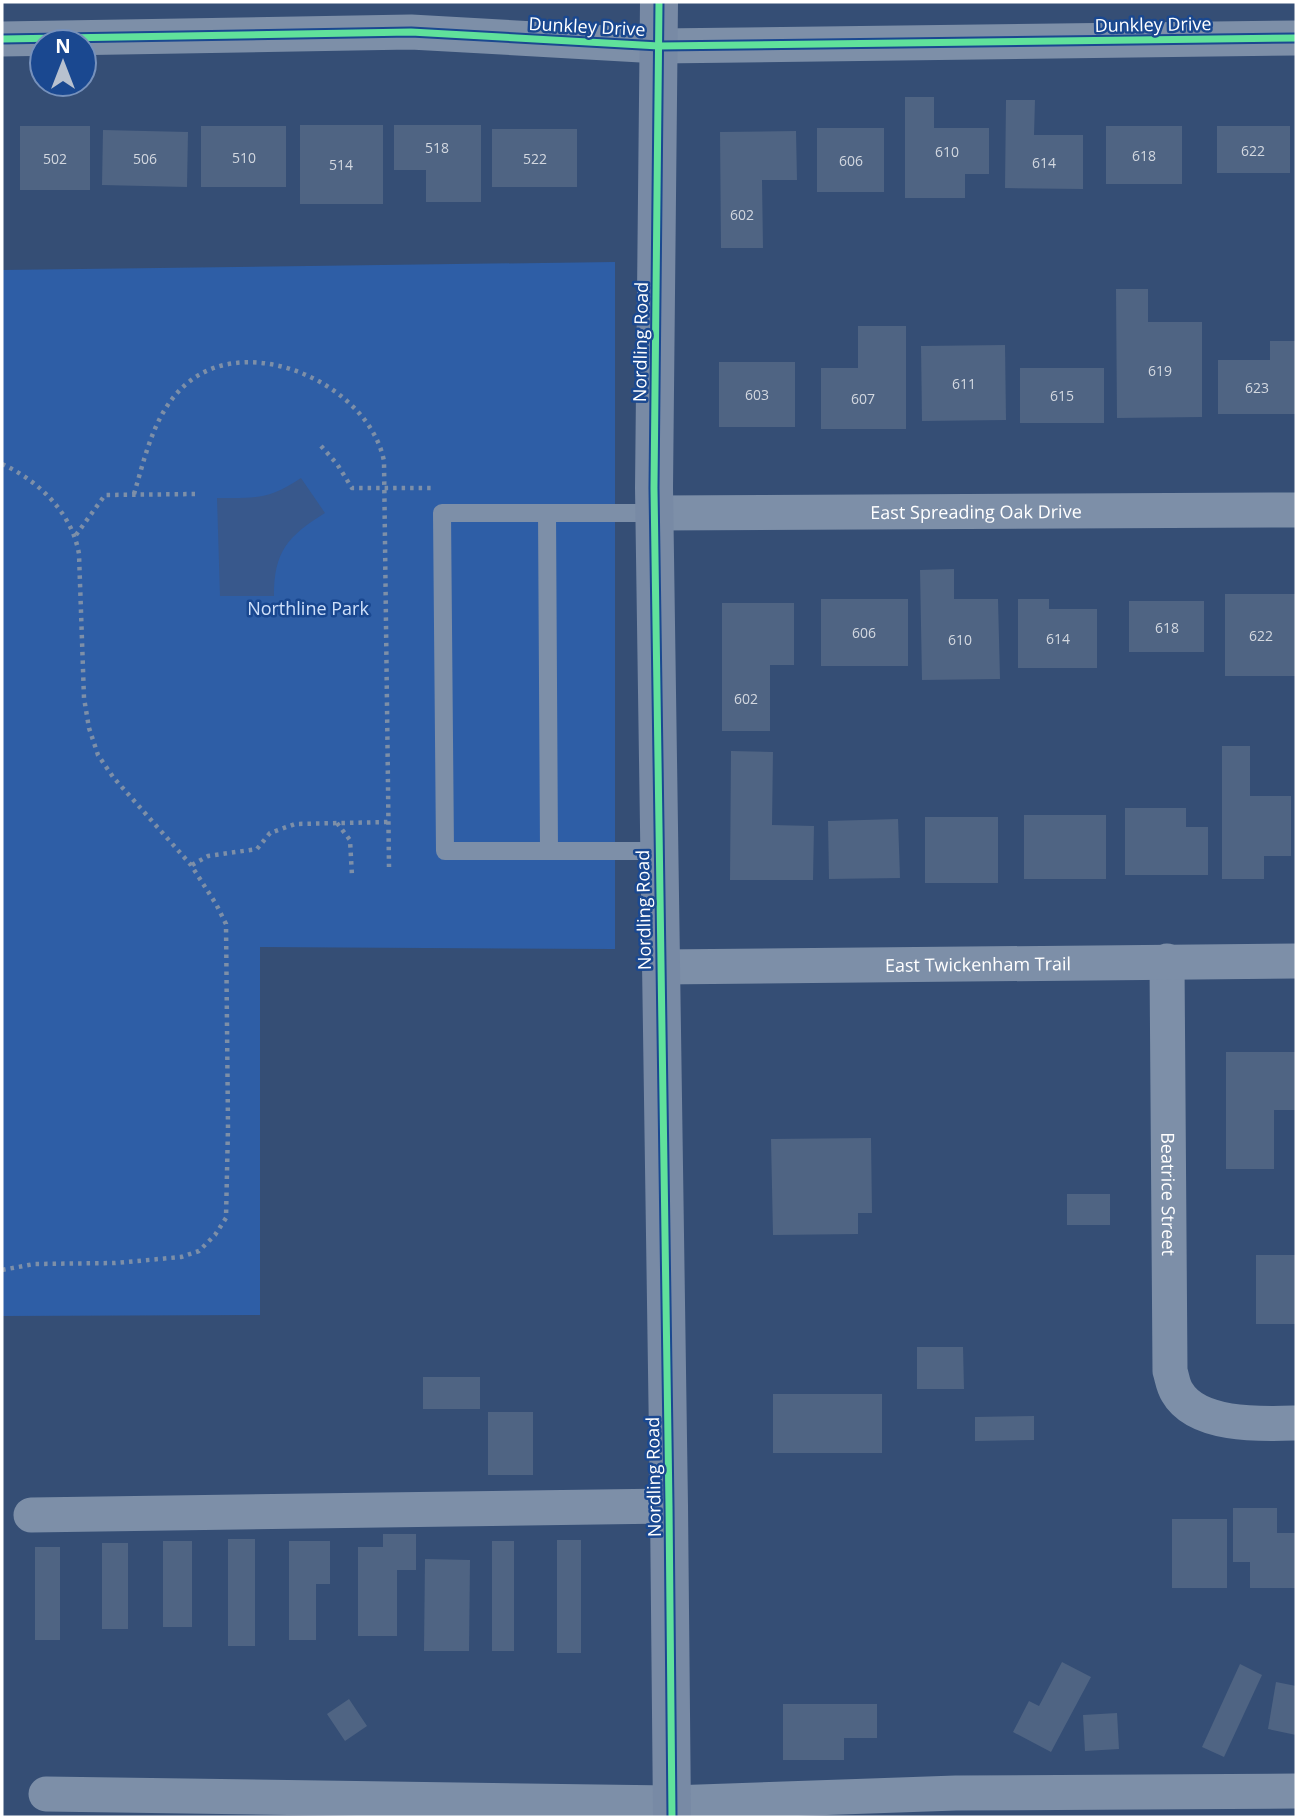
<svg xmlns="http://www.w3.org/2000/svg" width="1298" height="1819" viewBox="0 0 1298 1819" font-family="'Open Sans',sans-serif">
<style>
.green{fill:#2e5ea6}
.water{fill:#38588c}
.building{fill:#4f6483}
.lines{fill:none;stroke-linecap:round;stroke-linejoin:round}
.path{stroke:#7d8fa8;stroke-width:4.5;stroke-dasharray:3.5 5;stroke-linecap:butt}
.lane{stroke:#7d8fa8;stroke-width:18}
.street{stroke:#7d8fa8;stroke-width:35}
.secondary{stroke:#788aa5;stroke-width:38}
.cycleway-casing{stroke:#1a4890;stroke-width:11}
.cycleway{stroke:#60e19b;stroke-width:7}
.labels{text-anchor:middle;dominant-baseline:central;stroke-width:5;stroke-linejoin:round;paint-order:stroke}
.number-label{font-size:14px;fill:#d3d8e0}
.street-label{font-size:18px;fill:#fff;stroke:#1a4890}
.park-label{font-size:18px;fill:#cfe0fa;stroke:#1a4890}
</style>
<rect width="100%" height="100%" fill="#354e75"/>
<!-- green -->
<path class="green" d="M615 262V949L260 947V1315L2 1316V270Z"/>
<!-- water -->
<path class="water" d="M301 478 325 513C288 536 274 551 274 596H220L217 498C255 498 268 500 301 478Z"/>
<!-- building -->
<g class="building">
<path d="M905 97H934V128H989V174H965V198H905Z"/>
<path d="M1006 100H1035L1034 135H1083V189L1005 188Z"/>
<rect x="300" y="125" width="83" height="79"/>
<path d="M394 125H481V202H426V170H394Z"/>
<rect x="20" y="126" width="70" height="64"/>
<rect x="201" y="126" width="85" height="61"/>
<rect x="1106" y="126" width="76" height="58"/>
<rect x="1217" y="126" width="73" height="47"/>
<rect x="817" y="128" width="67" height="64"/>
<rect x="492" y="129" width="85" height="58"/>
<path d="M103 130 188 132 187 187 102 185Z"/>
<path d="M796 131 797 180H762L763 248H721L720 132Z"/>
<path d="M1116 289H1148V322H1202V417L1117 418Z"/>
<path d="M858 326H906V429H821V368H858Z"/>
<path d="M1270 341H1296V414H1218V360H1270Z"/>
<path d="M1005 345 1006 420 922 421 921 346Z"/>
<rect x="719" y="362" width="76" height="65"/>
<rect x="1020" y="368" width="84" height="55"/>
<path d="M954 569V599H998L1000 679 922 680 920 570Z"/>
<rect x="1225" y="594" width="71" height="82"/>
<rect x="821" y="599" width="87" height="67"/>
<path d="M1018 599H1049V609H1097V668H1018Z"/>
<rect x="1129" y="601" width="75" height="51"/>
<path d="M722 603H794V665H770V731H722Z"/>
<path d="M1222 746H1250V796H1291V856H1264V879H1222Z"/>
<path d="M731 751 773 752 772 825 814 826 813 880H730Z"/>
<path d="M1125 808H1186V827H1208V875H1125Z"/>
<rect x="1024" y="815" width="82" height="64"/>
<rect x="925" y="817" width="73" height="66"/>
<path d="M898 819 900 878 829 879 828 821Z"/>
<path d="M1226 1052H1296V1110H1274V1169H1226Z"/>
<path d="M871 1138 872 1213H858V1234L773 1235 771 1139Z"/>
<rect x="1067" y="1194" width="43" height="31"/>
<rect x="1256" y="1255" width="40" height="69"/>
<path d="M917 1347H963L964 1389H917Z"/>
<rect x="423" y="1377" width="57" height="32"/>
<rect x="773" y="1394" width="109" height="59"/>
<rect x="488" y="1412" width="45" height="63"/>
<path d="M1034 1416V1440L975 1441V1417Z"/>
<path d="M1233 1508H1277V1533H1296V1588H1250V1562H1233Z"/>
<rect x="1172" y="1519" width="55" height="69"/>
<path d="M383 1534H416V1570H397V1636H358V1547H383Z"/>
<rect x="228" y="1539" width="27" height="107"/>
<rect x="557" y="1540" width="24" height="113"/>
<rect x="163" y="1541" width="29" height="86"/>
<path d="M289 1541H330V1584H316V1640H289Z"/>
<rect x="492" y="1541" width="22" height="110"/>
<rect x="102" y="1543" width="26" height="86"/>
<rect x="35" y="1547" width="25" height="93"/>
<path d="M425 1559 470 1560 469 1651H424Z"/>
<path d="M1062 1662 1091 1677 1051 1752 1013 1732 1029 1701 1039 1706Z"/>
<path d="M1240 1664 1262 1675 1224 1757 1202 1747Z"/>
<path d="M1276 1682 1296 1686V1735L1268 1729Z"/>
<path d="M349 1699 367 1726 345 1741 327 1714Z"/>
<path d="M783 1704H877V1738H844V1760H783Z"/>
<path d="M1117 1713 1119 1749 1085 1751 1083 1715Z"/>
</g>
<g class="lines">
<!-- path -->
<g class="path">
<path d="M321 446 337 464 352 488H432"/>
<path d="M2 464C39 481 72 513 79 554L84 698 89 728 98 755 113 777 191 865 216 904 226 924 228 1127 226 1218 215 1235 199 1251 181 1257 115 1263 34 1264 2 1270"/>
<path d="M134 494C146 454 155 408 190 381 253 332 369 386 384 461L389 867"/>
<path d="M76 535 105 495 195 494"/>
<path d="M337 823 350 840 352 876"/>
<path d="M192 865 208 856 257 849 270 833 295 824 389 822"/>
</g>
<!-- lane -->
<g class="lane">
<path d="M547 513 549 851"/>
<path d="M654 513H442L445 851H658"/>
</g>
<!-- street -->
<g class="street">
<path d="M2 39 411 32 659 46 1296 38"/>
<path id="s1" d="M654 513 1296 510"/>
<path id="s2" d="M1167 961 1170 1371C1172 1377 1173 1386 1177 1392 1197 1427 1262 1424 1296 1423"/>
<path id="s3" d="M660 967 1296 961"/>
<path d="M31 1515 669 1506"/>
<path d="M46 1794 671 1803 956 1793 1296 1791"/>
</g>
<!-- secondary -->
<path class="secondary" d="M659 2 654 488 669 1506 672 1817"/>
<!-- cycleway casing -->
<g class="cycleway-casing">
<g id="cycleway">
<path d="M659 2 654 488 669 1506 672 1817"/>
<path d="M2 39 411 32 659 46 1296 38"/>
</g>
</g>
<!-- cycleway -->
<use href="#cycleway" class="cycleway"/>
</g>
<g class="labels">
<!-- number labels -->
<g class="number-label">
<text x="437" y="147">518</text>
<text x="1253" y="150">622</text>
<text x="947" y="151">610</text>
<text x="1144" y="155">618</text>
<text x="244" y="157">510</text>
<text x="55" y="158">502</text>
<text x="145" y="158">506</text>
<text x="535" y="158">522</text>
<text x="851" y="160">606</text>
<text x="1044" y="162">614</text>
<text x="341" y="164">514</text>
<text x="742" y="214">602</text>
<text x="1160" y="370">619</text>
<text x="964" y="383">611</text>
<text x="1257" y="387">623</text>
<text x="757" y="394">603</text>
<text x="1062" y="395">615</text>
<text x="863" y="398">607</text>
<text x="1167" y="627">618</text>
<text x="864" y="632">606</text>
<text x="1261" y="635">622</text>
<text x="1058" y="638">614</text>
<text x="960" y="639">610</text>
<text x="746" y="698">602</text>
</g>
<!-- street labels -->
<g class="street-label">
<text transform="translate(1153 24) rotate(-1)">Dunkley Drive</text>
<text transform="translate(587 26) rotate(3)">Dunkley Drive</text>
<text transform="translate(640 342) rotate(-89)">Nordling Road</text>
<text stroke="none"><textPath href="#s1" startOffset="322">East Spreading Oak Drive</textPath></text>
<text transform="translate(643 910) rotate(-91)">Nordling Road</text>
<text stroke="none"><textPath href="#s3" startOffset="318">East Twickenham Trail</textPath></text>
<text stroke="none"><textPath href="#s2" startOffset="233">Beatrice Street</textPath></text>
<text transform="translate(653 1477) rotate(-91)">Nordling Road</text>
</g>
<!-- park labels -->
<g class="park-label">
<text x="308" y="608">Northline Park</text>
</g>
</g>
<!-- border -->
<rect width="1298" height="1819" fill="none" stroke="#ffffff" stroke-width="7"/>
<!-- north arrow -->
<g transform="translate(63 63)"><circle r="33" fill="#1a4890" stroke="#7691bc" stroke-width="2"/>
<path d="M0-5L12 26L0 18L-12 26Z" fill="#b8c1cf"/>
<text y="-10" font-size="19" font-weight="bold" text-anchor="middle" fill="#ffffff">N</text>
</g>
</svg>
